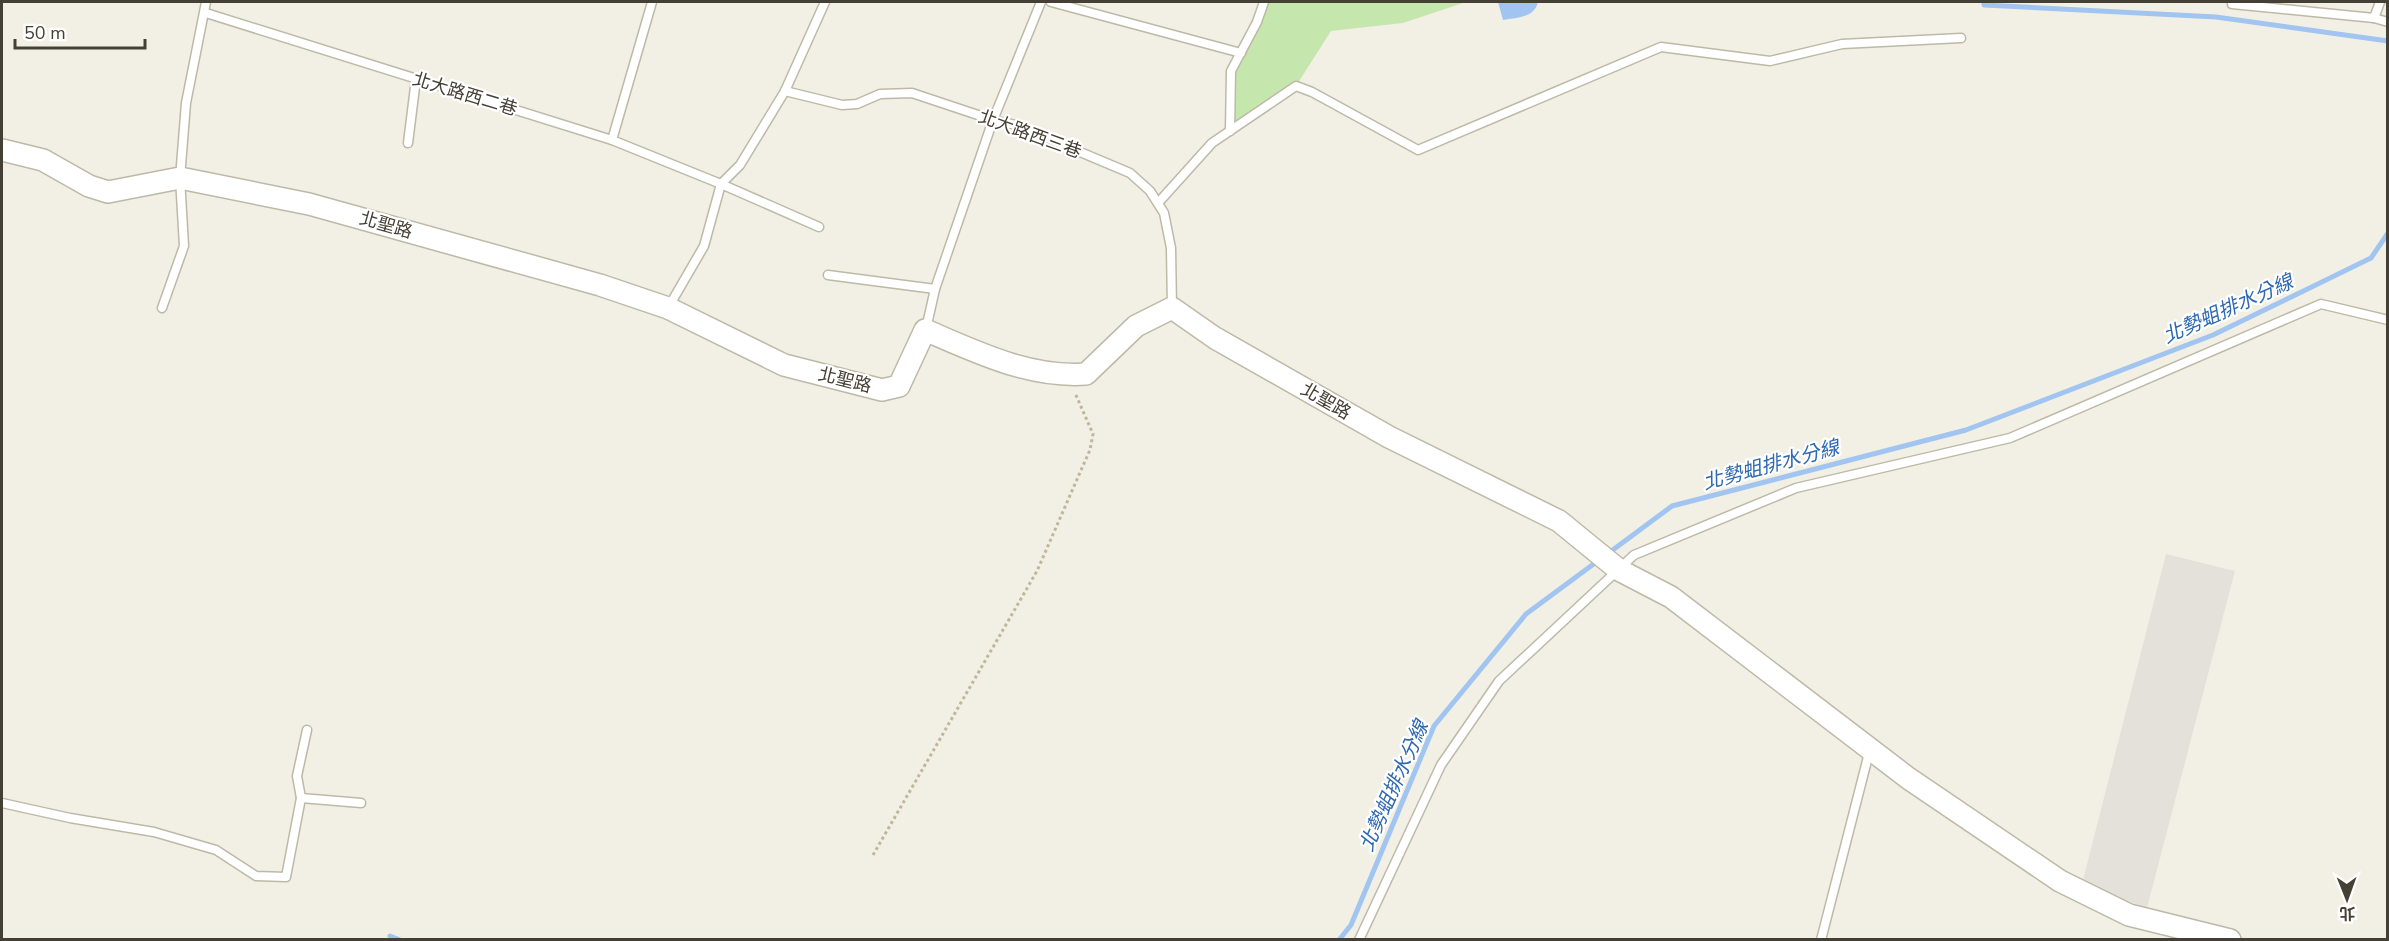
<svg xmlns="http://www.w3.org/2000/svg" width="2389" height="941" viewBox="0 0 2389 941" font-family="'Nunito Sans','Noto Sans TC',sans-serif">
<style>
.industrial{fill:#e4e1da}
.green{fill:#c5e7ad}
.water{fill:#a1c5f0}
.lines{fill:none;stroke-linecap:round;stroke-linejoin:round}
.stream{stroke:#a1c5f0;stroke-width:5}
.service-casing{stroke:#beb9a7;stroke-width:11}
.tertiary-casing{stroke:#beb9a7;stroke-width:24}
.path{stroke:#bfb799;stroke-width:3;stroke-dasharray:3 3;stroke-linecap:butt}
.service{stroke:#fff;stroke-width:8}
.tertiary{stroke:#fff;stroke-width:21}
.labels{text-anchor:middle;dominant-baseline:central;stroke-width:4.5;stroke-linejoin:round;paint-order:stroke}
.street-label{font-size:18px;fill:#454035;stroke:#fff}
.water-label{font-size:20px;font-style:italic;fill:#2e68b0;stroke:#fff}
</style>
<rect width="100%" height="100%" fill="#f2f0e5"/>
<!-- industrial -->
<path class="industrial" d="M2166 554 2235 571 2147 908 2082 884Z"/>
<!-- green -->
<path class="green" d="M1264 2H1466L1403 23 1331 31 1296 86 1230 131 1231 71Z"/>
<!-- water -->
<path class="water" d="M1498 2H1538C1534 18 1518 17 1503 20Z"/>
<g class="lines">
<!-- stream -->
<g class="stream">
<path d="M1984 2V5L2216 17 2388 41"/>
<path d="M1606 555 1672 506 1966 430 2213 335 2371 258 2388 233"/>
<path d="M390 936 400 940"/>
<path d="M1339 940 1351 925 1434 726 1526 614 1599 560"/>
</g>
<!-- service casing -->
<g class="service-casing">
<g id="service">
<path d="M1051 2 1241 53"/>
<path d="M2232 2V4L2374 18 2380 2"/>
<path d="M206 13 612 140 721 184 819 227"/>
<path d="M2374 18 2388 22"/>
<path d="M785 91 842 105 857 104 880 94 912 93 993 120 1016 125 1130 173 1150 191 1164 213 1171 248 1172 308"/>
<path d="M1230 131 1231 71 1257 22 1264 2"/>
<path d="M612 140 652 2"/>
<path d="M408 143 416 79"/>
<path d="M1158 203 1212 143 1296 86 1312 92 1418 150 1661 47 1770 61 1842 44 1961 38"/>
<path d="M828 275 935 289"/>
<path d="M162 308 184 246 180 178 186 103 206 2"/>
<path d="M668 308 704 246 721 184 740 165 785 91 825 2"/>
<path d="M926 329 935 289 993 120 1041 2"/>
<path d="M301 798 361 803"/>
<path d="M2 803 70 818 154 832 216 850 256 876 286 877 301 798 297 776 307 730"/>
<path d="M1359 940 1441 765 1499 681 1634 555 1796 488 2010 438 2321 304 2388 320"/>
<path d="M1821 940 1870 749"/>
</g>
</g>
<!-- tertiary casing -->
<g class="tertiary-casing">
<path id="tertiary" d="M2 150 43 160 89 186 108 192 180 178 309 204 600 285 668 308 784 365 882 390 899 386 925 330C976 352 1029 378 1086 374L1136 326 1172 308 1215 338 1389 437 1559 521 1619 570 1671 597 1908 778 2060 881 2129 915 2230 940"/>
</g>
<!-- path -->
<path class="path" d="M873 855 1037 571 1082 468 1090 450 1093 434 1075 393"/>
<!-- service -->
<use href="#service" class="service"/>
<!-- tertiary -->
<use href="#tertiary" class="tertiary"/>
</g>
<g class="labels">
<!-- street labels -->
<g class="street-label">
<text transform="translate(465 94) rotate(17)">北大路西二巷</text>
<text transform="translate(1030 134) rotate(20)">北大路西三巷</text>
<text transform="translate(386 225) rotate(16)">北聖路</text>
<text transform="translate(845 380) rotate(14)">北聖路</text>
<text transform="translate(1326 401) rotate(30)">北聖路</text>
</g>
<!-- water labels -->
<g class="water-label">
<text transform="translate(2228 309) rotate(-24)">北勢蛆排水分線</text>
<text transform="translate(1771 465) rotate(-15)">北勢蛆排水分線</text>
<text transform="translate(1394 786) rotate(-66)">北勢蛆排水分線</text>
</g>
</g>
<!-- border -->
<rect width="2389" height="941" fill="none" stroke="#454035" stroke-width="6"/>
<!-- north arrow -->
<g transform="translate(2347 899) rotate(179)" stroke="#ffffff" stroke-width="4.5" paint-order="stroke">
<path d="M0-4.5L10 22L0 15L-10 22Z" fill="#454035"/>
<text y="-9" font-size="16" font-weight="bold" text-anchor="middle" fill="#454035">北</text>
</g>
<!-- scale -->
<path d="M15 39v9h130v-9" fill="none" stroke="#454035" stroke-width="3"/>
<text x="24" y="39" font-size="18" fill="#454035" stroke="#ffffff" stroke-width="4.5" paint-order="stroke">50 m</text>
</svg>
